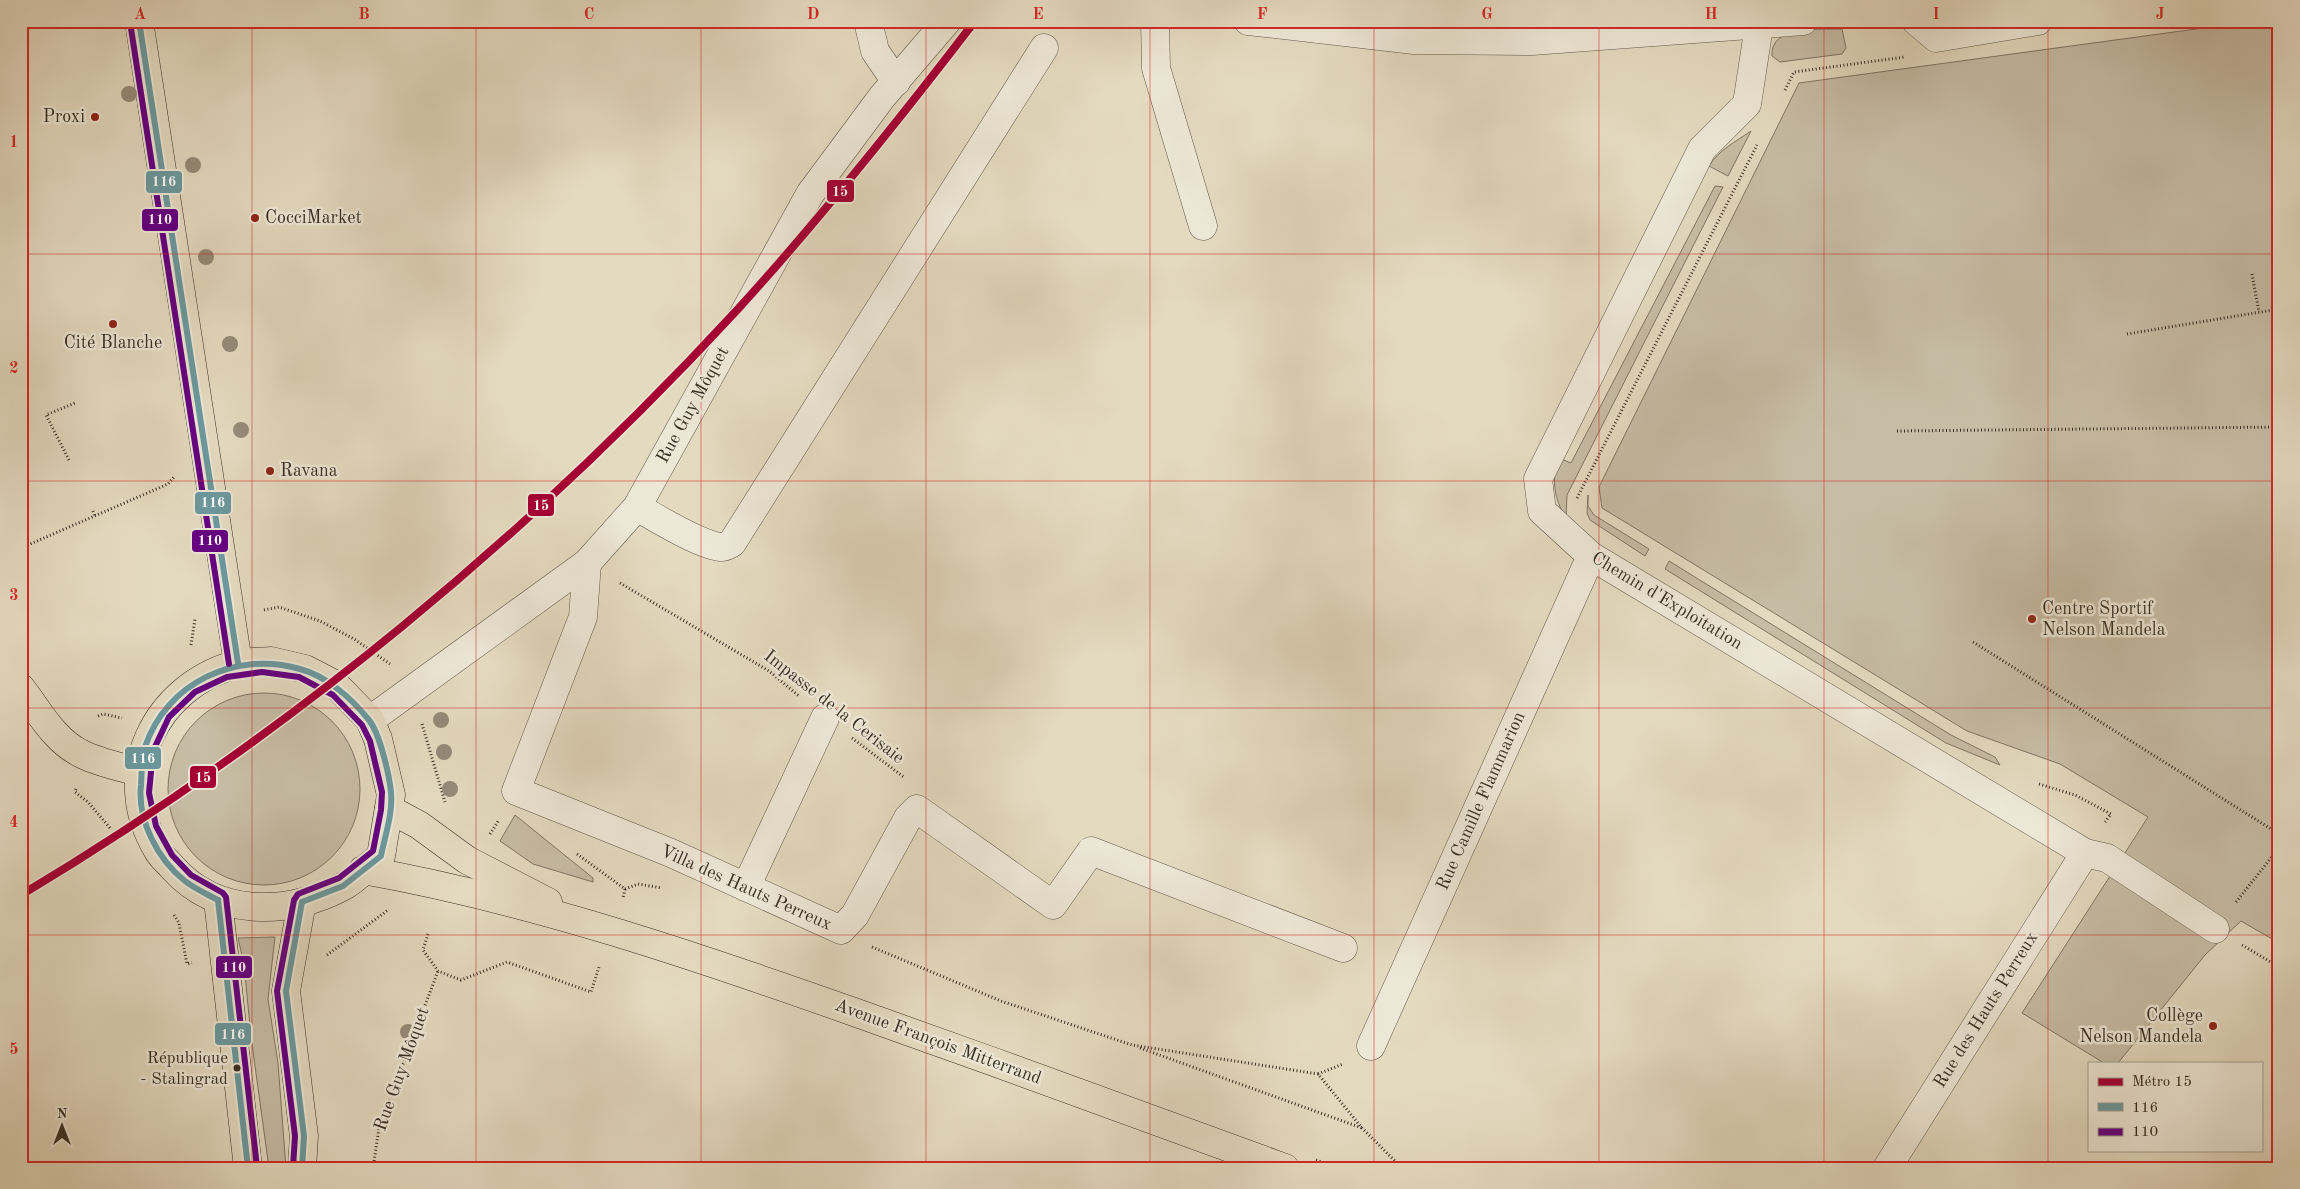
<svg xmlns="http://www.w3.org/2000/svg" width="2300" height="1189" viewBox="0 0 2300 1189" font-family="'Old Standard TT',serif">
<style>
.green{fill:#c7bda6;stroke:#7f7666}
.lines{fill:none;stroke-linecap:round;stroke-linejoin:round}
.minor-casing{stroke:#62594c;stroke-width:29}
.major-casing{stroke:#372e25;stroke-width:29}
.path{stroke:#372e25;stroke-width:3;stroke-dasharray:1 2.5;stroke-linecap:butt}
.minor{stroke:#ede7d6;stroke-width:28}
.major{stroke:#e4dac0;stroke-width:28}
.bus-1-casing{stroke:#ede7d6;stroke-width:10}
.bus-2-casing{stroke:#ede7d6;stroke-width:10}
.bus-1{stroke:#6b999e;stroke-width:6}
.bus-2{stroke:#640082;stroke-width:6}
.metro-1-casing{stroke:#ede7d6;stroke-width:11}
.metro-1{stroke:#a50034;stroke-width:8}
.tree{fill:#958b79}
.grid{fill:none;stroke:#d62828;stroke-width:1;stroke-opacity:0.55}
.poi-dot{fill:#8f2418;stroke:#ede7d6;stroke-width:2}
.bus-dot{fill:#372e25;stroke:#ede7d6;stroke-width:2}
.labels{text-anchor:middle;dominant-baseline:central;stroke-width:5;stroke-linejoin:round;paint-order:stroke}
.bus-label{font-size:17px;fill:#372e25;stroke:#ede7d6;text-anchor:end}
.poi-label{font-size:18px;fill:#372e25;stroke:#ede7d6;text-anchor:start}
.street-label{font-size:18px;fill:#372e25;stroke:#ede7d6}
.line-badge{stroke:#ede7d6;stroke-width:2}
.badge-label{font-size:14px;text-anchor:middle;font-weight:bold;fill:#fff}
.neatline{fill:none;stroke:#d62828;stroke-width:2}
.grid-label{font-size:16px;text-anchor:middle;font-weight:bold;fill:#d62828}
</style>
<rect width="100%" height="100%" fill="#e4dac0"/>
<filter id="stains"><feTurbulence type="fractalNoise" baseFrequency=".004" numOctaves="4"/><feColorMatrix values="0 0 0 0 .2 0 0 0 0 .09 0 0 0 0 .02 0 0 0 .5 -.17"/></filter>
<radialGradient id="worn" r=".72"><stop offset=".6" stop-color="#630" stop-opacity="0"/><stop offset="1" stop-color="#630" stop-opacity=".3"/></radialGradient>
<!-- green -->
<g class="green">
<path d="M2255 21H2279V943L2241 921 2205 955 2118 1063H2104L2022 1013 2148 817 2060 764 1967 731 1602 508 1599 487 1799 83Z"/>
<path d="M1842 29 1846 48 1842 54 1780 62 1772 56C1770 24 1821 30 1842 29Z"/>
<path d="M1751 131 1728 176 1709 166C1719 150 1735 142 1751 131Z"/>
<path d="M1715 186 1723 187 1567 495 1566 518C1554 499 1551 479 1559 458L1571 463Z"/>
<path d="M1588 495V506L1594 515 1649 549 1645 556 1590 520 1587 513Z"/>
<path d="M1669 561 1951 735 1995 757 2000 765 1946 743 1665 569Z"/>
<circle cx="264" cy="789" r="96"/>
<path d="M515 815 593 878V882L533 864 500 841Z"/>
<path d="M275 937 268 999 278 1063 286 1168H269L251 1037 244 964 238 938Z"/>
</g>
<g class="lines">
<!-- minor casing -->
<g class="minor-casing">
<g id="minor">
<path d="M868 21 875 51 896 82"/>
<path d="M1155 21 1156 68 1203 226"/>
<path d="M1248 21 1414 40 1532 41 1803 21"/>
<path d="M1916 21 1936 38 2038 21"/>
<path d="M1759 26 1747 104 1702 149 1538 479 1542 511 1591 556 2085 853 2107 858 2215 929"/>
<path d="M637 507C656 518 700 545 721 547 726 547 728 545 732 543L1044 48"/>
<path d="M587 563 583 617 516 791 671 853 841 930 855 915 908 818 917 809 1053 905 1091 851 1343 948"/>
<path d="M370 720 587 563 637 507 810 194 882 97 947 21"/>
<path d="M746 887 825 718"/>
<path d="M1371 1046 1591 556"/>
<path d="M1887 1168 2085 853"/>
</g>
</g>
<!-- major casing -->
<g class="major-casing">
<g id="major">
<path d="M139 21 238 663"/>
<path d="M271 661 305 669 336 685 370 720 378 739 391 795 381 856C369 865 356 880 342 887 286 916 216 917 172 867 167 861 160 856 157 849 112 774 155 686 237 664 247 661 260 662 271 661Z"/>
<path d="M21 688C39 711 53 739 80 753 96 762 121 767 139 772"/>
<path d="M389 809 419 825 467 860 548 902"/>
<path d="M363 870C531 900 693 955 854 1012 998 1063 1141 1115 1285 1168"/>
<path d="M218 900 248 1168"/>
<path d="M302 1168 304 1136 286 991 302 902"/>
</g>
</g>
<!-- path -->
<g class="path">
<path d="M1785 90 1794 72 1905 57"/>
<path d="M2252 274 2259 312"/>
<path d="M2127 334 2279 309"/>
<path d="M1897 431 2279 427"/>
<path d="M69 460 46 415 75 403"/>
<path d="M1577 498 1757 145"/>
<path d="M93 511 95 516"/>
<path d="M21 548 168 484 174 477"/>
<path d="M620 583 769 671 800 697"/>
<path d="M264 610 279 607 320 621 354 639 390 664"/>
<path d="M1973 642 2279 834"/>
<path d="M191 645 195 619"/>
<path d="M98 716 103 714 122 718"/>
<path d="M422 724 445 802"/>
<path d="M852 738 905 778"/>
<path d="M2039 784 2075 795 2111 814 2105 822"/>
<path d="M76 789 75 792 88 802 110 828"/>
<path d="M490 834 499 820"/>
<path d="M577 854 625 889 623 898"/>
<path d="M625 889 638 884 662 888"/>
<path d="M2236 902 2279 848"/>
<path d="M174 915 179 923 187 964 192 963"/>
<path d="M428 934 423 950 438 971 461 980 507 962 591 992 599 967"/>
<path d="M2242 945 2279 967"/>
<path d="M872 947 1001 1001 1132 1045 1318 1074 1362 1128 1402 1168"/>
<path d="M327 955 388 910"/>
<path d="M1140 1048 1362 1128"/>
<path d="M1318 1074 1343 1064"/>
<path d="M1316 1160 1339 1168"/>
<path d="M373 1168 379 1128 438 971"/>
</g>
<!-- minor -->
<use href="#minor" class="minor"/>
<!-- major -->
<use href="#major" class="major"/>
<!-- bus-1 casing -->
<g class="bus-1-casing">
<g id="bus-1">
<path d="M139 21 238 663"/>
<path d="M218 900C207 894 195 889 185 881 158 860 137 820 141 785 142 773 141 759 145 747 166 683 236 650 300 669 327 676 352 699 369 720 380 734 389 774 391 792 393 814 385 835 381 856L343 886 302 902"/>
<path d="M218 900 248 1168"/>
<path d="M302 902 286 991 304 1136 302 1168"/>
</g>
</g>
<!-- bus-2 casing -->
<g class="bus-2-casing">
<g id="bus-2">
<path d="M130 22 229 664"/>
<path d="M257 1167 226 897 223 893 191 875 172 855 156 826 149 793 153 751 169 717 195 692 227 677 262 672 299 677 333 695 362 725 370 741 382 792 381 810 373 851 339 878 298 894 294 900 277 991 295 1136 293 1167"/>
</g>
</g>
<!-- bus-1 -->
<use href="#bus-1" class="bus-1"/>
<!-- bus-2 -->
<use href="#bus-2" class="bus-2"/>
<!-- metro-1 casing -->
<g class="metro-1-casing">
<path id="metro-1" d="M21 895C287 736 529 536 738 309 822 217 899 120 975 21"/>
</g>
<!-- metro-1 -->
<use href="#metro-1" class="metro-1"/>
</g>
<!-- trees -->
<g class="tree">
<circle cx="129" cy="94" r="8"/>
<circle cx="193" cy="165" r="8"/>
<circle cx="206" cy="257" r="8"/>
<circle cx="230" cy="344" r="8"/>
<circle cx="241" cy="430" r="8"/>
<circle cx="441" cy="720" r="8"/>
<circle cx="444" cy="752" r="8"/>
<circle cx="450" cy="789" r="8"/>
<circle cx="408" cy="1032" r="8"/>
</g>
<!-- grid -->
<path class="grid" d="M252 21V1168M476 21V1168M701 21V1168M926 21V1168M1150 21V1168M1374 21V1168M1599 21V1168M1824 21V1168M2048 21V1168M21 254H2279M21 481H2279M21 708H2279M21 935H2279"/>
<!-- markers -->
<g class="poi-dot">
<circle cx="95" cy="117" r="5"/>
<circle cx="255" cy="218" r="5"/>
<circle cx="113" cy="324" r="5"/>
<circle cx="270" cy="471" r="5"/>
<circle cx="2032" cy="619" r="5"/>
<circle cx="2213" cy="1026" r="5"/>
</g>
<circle class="bus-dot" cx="237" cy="1068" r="4.5"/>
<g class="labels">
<!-- bus labels -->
<g class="bus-label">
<text x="228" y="1058">République<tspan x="228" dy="21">- Stalingrad</tspan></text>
</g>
<!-- poi labels -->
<g class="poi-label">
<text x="85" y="117" text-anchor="end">Proxi</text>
<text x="265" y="218">CocciMarket</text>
<text x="113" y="343" text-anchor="middle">Cité Blanche</text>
<text x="280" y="471">Ravana</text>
<text x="2042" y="609">Centre Sportif<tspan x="2042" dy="21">Nelson Mandela</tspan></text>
<text x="2203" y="1016" text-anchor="end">Collège<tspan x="2203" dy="21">Nelson Mandela</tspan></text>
</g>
<!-- street labels -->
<g class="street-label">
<text transform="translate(693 405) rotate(-61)">Rue Guy Môquet</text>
<text transform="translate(1667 601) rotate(31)">Chemin d'Exploitation</text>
<text transform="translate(834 707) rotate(38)">Impasse de la Cerisaie</text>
<text transform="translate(1481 801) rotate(-66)">Rue Camille Flammarion</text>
<text transform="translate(746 888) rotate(24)">Villa des Hauts Perreux</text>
<text transform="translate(1986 1010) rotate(-58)">Rue des Hauts Perreux</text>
<text transform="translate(938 1042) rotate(20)">Avenue François Mitterrand</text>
<text transform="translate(402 1069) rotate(-70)">Rue Guy Môquet</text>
</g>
</g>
<g class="line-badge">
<rect x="145" y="170" width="38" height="24" rx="5" fill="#6b999e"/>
<rect x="826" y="179" width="29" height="24" rx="5" fill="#a50034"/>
<rect x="141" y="208" width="38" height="24" rx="5" fill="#640082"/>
<rect x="194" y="491" width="38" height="24" rx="5" fill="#6b999e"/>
<rect x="527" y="493" width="28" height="24" rx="5" fill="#a50034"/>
<rect x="191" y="529" width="38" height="24" rx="5" fill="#640082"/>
<rect x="124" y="746" width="38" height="24" rx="5" fill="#6b999e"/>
<rect x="189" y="765" width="28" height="24" rx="5" fill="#a50034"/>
<rect x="215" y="955" width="38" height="24" rx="5" fill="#640082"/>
<rect x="214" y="1022" width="38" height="24" rx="5" fill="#6b999e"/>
</g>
<g class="badge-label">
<text x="164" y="186">116</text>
<text x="840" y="196">15</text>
<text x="160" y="224">110</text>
<text x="213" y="507">116</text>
<text x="541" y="510">15</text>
<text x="210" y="545">110</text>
<text x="143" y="763">116</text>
<text x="203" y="782">15</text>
<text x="234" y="972">110</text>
<text x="233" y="1039">116</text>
</g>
<!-- margin -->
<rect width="2300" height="1189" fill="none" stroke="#e4dac0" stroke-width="55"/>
<!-- legend -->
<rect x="2088" y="1062" width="175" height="90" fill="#ede7d6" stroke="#a49d8f"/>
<rect x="2098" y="1078" width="25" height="8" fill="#a50034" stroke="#a49d8f"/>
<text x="2132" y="1086" font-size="15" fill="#372e25">Métro 15</text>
<rect x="2098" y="1103" width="25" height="8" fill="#6b999e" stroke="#a49d8f"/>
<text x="2132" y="1112" font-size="15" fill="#372e25">116</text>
<rect x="2098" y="1128" width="25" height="8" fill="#640082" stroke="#a49d8f"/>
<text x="2132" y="1136" font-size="15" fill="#372e25">110</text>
<!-- north arrow -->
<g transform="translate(62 1126)" stroke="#ede7d6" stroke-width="4" paint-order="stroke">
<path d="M0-4L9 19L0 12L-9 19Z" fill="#372e25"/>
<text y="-8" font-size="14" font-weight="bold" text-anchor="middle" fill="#372e25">N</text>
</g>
<rect x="28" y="28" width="2244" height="1134" class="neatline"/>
<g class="grid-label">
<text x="140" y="19">A</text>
<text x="364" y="19">B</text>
<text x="589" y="19">C</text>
<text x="813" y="19">D</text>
<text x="1038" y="19">E</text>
<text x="1262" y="19">F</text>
<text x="1487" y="19">G</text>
<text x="1711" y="19">H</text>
<text x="1936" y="19">I</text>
<text x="2160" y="19">J</text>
<text x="14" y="147">1</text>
<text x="14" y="373">2</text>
<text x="14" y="600">3</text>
<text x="14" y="827">4</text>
<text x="14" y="1054">5</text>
</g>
<rect width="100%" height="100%" filter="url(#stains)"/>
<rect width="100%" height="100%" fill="url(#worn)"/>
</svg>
